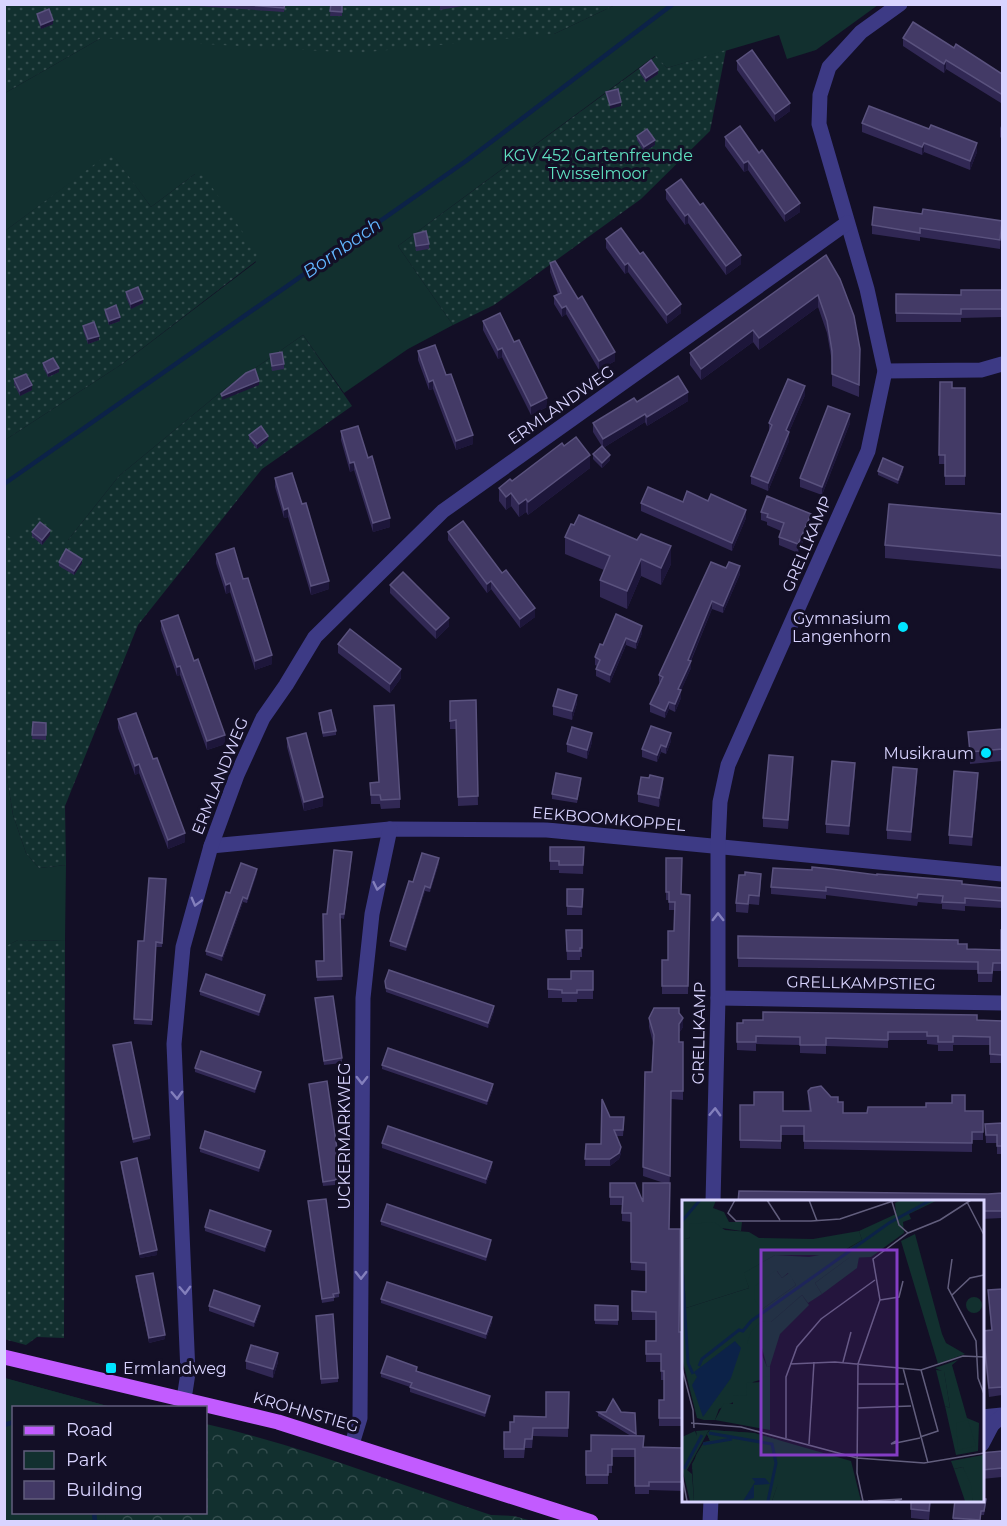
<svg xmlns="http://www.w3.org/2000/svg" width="1007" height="1526" viewBox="0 0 1007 1526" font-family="Montserrat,sans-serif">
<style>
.forest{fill:url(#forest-crowns)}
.park{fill:#12302f}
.garden{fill:url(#garden-dots)}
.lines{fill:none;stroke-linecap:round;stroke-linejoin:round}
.stream{stroke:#0c2248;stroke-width:4.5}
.minor{stroke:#3d3a85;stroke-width:15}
.major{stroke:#c25bff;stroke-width:15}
.wall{fill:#312854}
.shaded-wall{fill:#1d163a}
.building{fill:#433a66;stroke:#5a527e;stroke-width:1.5}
.oneway{stroke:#837fbc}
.poi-dot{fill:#00e5ff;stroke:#130f26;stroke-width:2}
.labels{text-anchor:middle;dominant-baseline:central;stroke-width:6;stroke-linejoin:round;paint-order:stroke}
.park-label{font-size:16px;fill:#5fe0c0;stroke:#130f26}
.street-label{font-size:16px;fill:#d9d4ff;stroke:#130f26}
.poi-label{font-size:16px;fill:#d9d4ff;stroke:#130f26;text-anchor:end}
.water-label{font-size:18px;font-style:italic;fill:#62b6ff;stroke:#130f26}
.inset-river{fill:none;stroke:#0c2248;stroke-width:3}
.inset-road{fill:none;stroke:#625e7d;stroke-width:1.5}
.view{fill:#843dc5;fill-opacity:0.15;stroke:#843dc5;stroke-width:3}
.inset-edge{fill:none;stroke:#d9d4ff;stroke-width:3}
</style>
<defs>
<pattern id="forest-crowns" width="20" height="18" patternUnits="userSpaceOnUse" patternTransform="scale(1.5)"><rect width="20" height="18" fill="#12302f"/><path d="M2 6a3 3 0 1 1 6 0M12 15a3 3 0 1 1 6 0" fill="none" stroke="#344d4e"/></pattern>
<pattern id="garden-dots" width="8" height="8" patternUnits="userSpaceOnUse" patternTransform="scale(1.5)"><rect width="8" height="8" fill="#12302f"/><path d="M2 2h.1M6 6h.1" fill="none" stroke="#344d4e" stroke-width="1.8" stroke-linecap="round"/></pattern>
</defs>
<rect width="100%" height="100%" fill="#130f26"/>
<!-- forest -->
<path class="forest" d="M4 1378 111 1407 14 1408V1512H206V1424C302 1446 396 1483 491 1515L514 1516 532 1521H5Z"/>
<!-- park -->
<g class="park">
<path d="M615 5H878L816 50 787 59 779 35 667 68 655 56 398 246 453 325 408 349 344 393 303 335 222 391 119 476 68 540 13 542 5 532V440L122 364 256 262 195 174 151 207 111 153 5 231V93L101 38 554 34Z"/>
<path d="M5 727H6L7 778 13 815 26 853 39 868 66 865 65 941 18 940 5 947Z"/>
<path d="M5 1378 111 1407 14 1408V1512L105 1513 106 1521H5Z"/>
</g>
<!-- garden -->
<g class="garden">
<path d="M5 5H615L554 34 357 53 101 38 5 93Z"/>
<path d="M726 50 710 131 641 199 494 305 453 325 398 246 656 56 667 68Z"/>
<path d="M111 152 151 207 195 174H203L257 253 256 261 122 364 5 440V231Z"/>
<path d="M303 335 352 406 262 469 138 625 65 806 66 865 39 868 26 853 13 815 7 778 6 727H4V532L14 541 38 512 68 540 119 476 222 391Z"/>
<path d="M18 940 65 941 64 1338 37 1337 26 1345 4 1339V947Z"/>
</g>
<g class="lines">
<!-- stream -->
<g class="stream">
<path d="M4 484 466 161 673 4"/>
<path d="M4 1425 14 1422"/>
<path d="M94 1512 95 1522"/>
</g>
<!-- minor -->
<g class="minor">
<path d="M885 371 981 370 1002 364"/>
<path d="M211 846 390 829 547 830 1002 874"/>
<path d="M718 998 1002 1003"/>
<path d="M713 1202 718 998V845L720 802 728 765 868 451 885 371 867 289 819 124 820 95 829 67 861 32 900 4"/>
<path d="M184 1399 188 1373 174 1044 183 947 211 846 237 775 263 718 286 685 315 637 443 511 847 223"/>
<path d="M982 1417 1002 1415"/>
<path d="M352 1444 360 1418 363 998 372 914 390 829"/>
<path d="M982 1444 992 1425 1002 1416"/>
<path d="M710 1522 711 1500"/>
</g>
<!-- major -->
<path class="major" d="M4 1357 278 1422 591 1522"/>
</g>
<!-- wall -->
<g class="wall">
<path d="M196 4H285L284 12 196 6Z"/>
<path d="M331 4H342V16H330Z"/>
<path d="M440 4H474L440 10Z"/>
<path d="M37 14 53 24 41 29 37 18Z"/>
<path d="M903 38 954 48 1002 74 1001 103 946 69 944 73 903 46Z"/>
<path d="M737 61 790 111 775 122 737 70Z"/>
<path d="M640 69 658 74 646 82 640 73Z"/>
<path d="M862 123 977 152 970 170 924 152 922 155 862 132Z"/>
<path d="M1002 124V139L1000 137V128Z"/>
<path d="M637 136 655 145 644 152 637 140Z"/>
<path d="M725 137 800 212 785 222 748 170 744 172 725 146Z"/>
<path d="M666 190 741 264 726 275 688 223 685 225 666 199Z"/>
<path d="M922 214 1002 221 1000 249 920 237V241L872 234V225Z"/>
<path d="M414 234 429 244V249L416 251Z"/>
<path d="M606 239 681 313 667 324 628 272 625 274 606 248Z"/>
<path d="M826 255 860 349 859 397 832 386V362L827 333 818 307 759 350 753 342 701 380 690 365V353Z"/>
<path d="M550 263 615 361 599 370 566 314 562 317 554 304V296L558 294 550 272Z"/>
<path d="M1002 290V317L961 318V322H896V294L961 295Z"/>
<path d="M126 292 143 303 131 309 126 297Z"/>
<path d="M105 310 120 321 109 325 105 314Z"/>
<path d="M483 321 547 407 531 415 502 357 498 359 483 330Z"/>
<path d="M83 326 99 340 88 344 83 330Z"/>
<path d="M418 351 473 444 456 450 433 389 429 390 418 360Z"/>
<path d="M270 354 284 364V369L272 371Z"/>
<path d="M43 363 59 372 48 377 43 367Z"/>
<path d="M14 379 32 390 20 396 14 384Z"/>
<path d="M940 382 952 388H965V485H945V464H939Z"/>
<path d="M805 395 789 432V441L768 491 751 484V476L769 432V423Z"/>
<path d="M688 401 647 426 645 422 603 448 610 460 602 468 593 459V454L603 448 593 432V423L637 402Z"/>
<path d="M850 423 822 495 800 487V478Z"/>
<path d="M341 431 368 458 390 527 373 532 354 470 350 472 341 440Z"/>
<path d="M249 435 268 440 257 449 249 439Z"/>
<path d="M564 446 590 468 528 515 526 512 519 517 511 506 506 510 499 501V488L512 481Z"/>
<path d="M878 471H903L898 484 878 475Z"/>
<path d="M275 478 329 589 311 595 288 517 284 518 275 487Z"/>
<path d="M683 502 746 518 732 551 641 511V503Z"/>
<path d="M761 512 811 522 798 553 779 545V537L781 531 767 525V522L761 520Z"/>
<path d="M1002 514V569L885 558V545Z"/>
<path d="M32 532 50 535 42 545 32 536Z"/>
<path d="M448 532 535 617 520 628 491 589 487 593 448 540Z"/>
<path d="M565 537 671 564 661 585 641 576 627 609 600 597V580L604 570 565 554Z"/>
<path d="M216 554 243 579 272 664 255 670 230 592 226 594 216 563Z"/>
<path d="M59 562 82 563 74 575 59 566Z"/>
<path d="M711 562 740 574 723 613 712 609 691 661V668L681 690V698L675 712 669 709 665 718 650 712V704L660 683 659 682V675Z"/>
<path d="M390 585 449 626 436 639 390 593Z"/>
<path d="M161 621 225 744 207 750 180 675 177 676 161 630Z"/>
<path d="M642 633 636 649 626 645 610 683 596 676V669L597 666 595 665V657L603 645Z"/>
<path d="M338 644 401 678 390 693 338 653Z"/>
<path d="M476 700 478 805 458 806 456 729H450V701Z"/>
<path d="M577 703 572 720 553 715V706Z"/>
<path d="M374 706 400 799V808L381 809 380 804H371L370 783 379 782Z"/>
<path d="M319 713 336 731V735L323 737 319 717Z"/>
<path d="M118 719 153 759 185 842 168 849 139 773 135 775 118 728Z"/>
<path d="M33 722 46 723V740L32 739Z"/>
<path d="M1002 729V761L970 764 968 732Z"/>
<path d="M287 738 323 806 304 811 287 747Z"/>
<path d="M671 741 666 754 661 752 657 762 642 757V749Z"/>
<path d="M592 742 587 759 567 752V744Z"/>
<path d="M793 766 788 829 763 827V818Z"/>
<path d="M855 772 849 835 826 833V824Z"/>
<path d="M917 777 911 841 887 839V830Z"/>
<path d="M978 782 972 846 949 844V835Z"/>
<path d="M581 783 577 803 552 799V794Z"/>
<path d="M663 787 659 807 638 802V794Z"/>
<path d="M584 847 583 874 559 873V870H550V861Z"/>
<path d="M352 856 344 919 340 918 342 980 317 981 316 961H324L327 914Z"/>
<path d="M666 858 681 894 690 895 688 994H662V960H668L674 931 675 910H669V900H666Z"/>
<path d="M439 863 430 892 425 891 406 951 390 946V941L413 882Z"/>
<path d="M257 873 247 903 243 902 222 961 206 955V951L230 893Z"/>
<path d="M877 875 1002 888V908L965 906V911L942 909V904L918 902 917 906 826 895V899L771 894V887Z"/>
<path d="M166 879 162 947H156L152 1025 134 1024 138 941H144Z"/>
<path d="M761 882 759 905 749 904 748 913 736 912V903Z"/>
<path d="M567 889H583L582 915H567Z"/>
<path d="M566 930H582V957H580V960H567Z"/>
<path d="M1002 930V971H993L992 982H978V970L738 967V936L958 944 967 949 1001 950Z"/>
<path d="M593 971V999H577V1002H562V998H548V979H571Z"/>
<path d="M385 981 494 1011 488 1028 386 992Z"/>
<path d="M200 991 265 1000 259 1016 200 995Z"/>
<path d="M315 998 342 1058V1063L324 1065Z"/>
<path d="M679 1013 683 1027 679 1033V1042H683V1100L671 1099 669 1229 679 1332H683V1426H659V1400H664V1380H661V1362H646V1341H656V1320H632V1291L646 1292V1271L631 1270V1222L622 1221V1205H610V1183L643 1202 664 1183 643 1176 645 1072H652L653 1043 649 1027V1018Z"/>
<path d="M977 1020 1002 1021V1063H990V1045H953V1051H938V1045L927 1044V1040H888V1048L826 1046V1054L800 1053V1045L756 1044V1051L737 1050V1023Z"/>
<path d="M113 1045 150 1135V1139L133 1143 113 1050Z"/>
<path d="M382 1065 493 1089 487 1105 382 1069Z"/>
<path d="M195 1068 261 1076 255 1093 195 1072Z"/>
<path d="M309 1084 341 1180 335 1185 323 1186Z"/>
<path d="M808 1091 831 1097 838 1102 843 1113 983 1111V1140H972V1152L804 1149V1135H781V1149L740 1148V1105L783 1111H809Z"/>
<path d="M610 1117 624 1123 623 1136H617L621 1153 619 1159 610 1166H585L586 1144H601Z"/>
<path d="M1002 1123V1154H997V1143H986L985 1124Z"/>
<path d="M382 1143 492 1167 486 1184 382 1148Z"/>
<path d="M200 1148 265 1156 259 1172 200 1152Z"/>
<path d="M121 1162 157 1255 140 1258 121 1167Z"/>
<path d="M1002 1193V1218L981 1219V1202L988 1194Z"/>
<path d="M308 1201 339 1293V1297L334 1298V1301L322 1303Z"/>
<path d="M381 1221 491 1244 486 1261 381 1225Z"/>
<path d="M205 1227 271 1235 265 1252 205 1231Z"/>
<path d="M136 1276 165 1339 149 1343 136 1280Z"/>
<path d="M1002 1289V1395L989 1397 983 1340V1331L991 1330 988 1290Z"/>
<path d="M381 1299 492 1322 486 1339 381 1303Z"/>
<path d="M595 1305 618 1306V1325L595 1324Z"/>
<path d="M209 1306 260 1310 254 1327 209 1311Z"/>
<path d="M316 1320 338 1378V1382L321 1384Z"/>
<path d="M246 1361 278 1362 273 1378 246 1369Z"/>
<path d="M417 1371 490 1401 485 1417 410 1392V1387L381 1377V1373Z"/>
<path d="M569 1392 568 1437 533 1436 532 1448H525L524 1458H504V1432H510L514 1422 546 1417Z"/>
<path d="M598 1412 635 1413 636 1436 644 1447 683 1448V1491L649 1490V1494H635V1457H612V1473H608V1484H586V1451H591L631 1436 598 1416Z"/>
<path d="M1002 1451V1477L982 1479 981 1453Z"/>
<rect x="827" y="1500" width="18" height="3"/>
<path d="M931 1500 929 1520 911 1518V1509Z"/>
<path d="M986 1503 984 1515H981L980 1521H953V1518Z"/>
</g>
<!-- shaded-wall -->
<g class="shaded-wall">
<path d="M53 20V24L41 29V25Z"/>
<path d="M946 60V69L944 73V64Z"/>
<path d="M658 70V74L646 82V78Z"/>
<path d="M1002 92V100L1001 103V94Z"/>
<path d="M621 102V106L610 109V105Z"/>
<path d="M790 103V111L775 122V114Z"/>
<path d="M655 140V145L644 152V147Z"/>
<path d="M924 143V152L922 155V147Z"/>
<path d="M977 143V152L970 170V161Z"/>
<path d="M748 161V170L744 172V163Z"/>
<path d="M800 203V212L785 222V214Z"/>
<path d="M688 214V223L685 225V216Z"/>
<path d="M1002 227V235L1000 249V240Z"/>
<path d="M741 255V264L726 275V266Z"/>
<path d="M628 263V272L625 274V265Z"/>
<path d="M818 295V307L759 350V338Z"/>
<path d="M143 299V303L131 309V304Z"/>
<path d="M681 304V313L667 324V315Z"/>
<path d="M566 306V314L562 317V308Z"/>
<path d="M120 317V321L109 325V321Z"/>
<path d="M753 330V342L701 380V369Z"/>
<path d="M99 336V340L88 344V339Z"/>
<path d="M502 348V357L498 359V350Z"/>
<path d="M615 352V361L599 370V361Z"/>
<path d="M59 368V372L48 377V373Z"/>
<path d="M433 380V389L429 390V382Z"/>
<path d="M259 381V385L222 400V396Z"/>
<path d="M32 385V390L20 396V391Z"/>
<path d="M805 386V395L786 439V430Z"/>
<path d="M688 392V401L647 426V417Z"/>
<path d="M547 398V407L531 415V406Z"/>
<path d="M645 414V422L603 448V439Z"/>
<path d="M850 414V423L822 495V487Z"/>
<path d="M789 432V441L768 491V483Z"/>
<path d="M473 435V444L456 450V441Z"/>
<path d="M268 436V440L257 449V444Z"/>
<path d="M590 455V468L528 515V502Z"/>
<path d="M610 455V460L602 468V463Z"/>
<path d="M354 462V470L350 472V463Z"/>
<path d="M903 467V471L898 484V480Z"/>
<path d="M511 493V506L506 510V497Z"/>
<path d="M526 499V512L519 517V504Z"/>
<path d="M288 508V517L284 518V510Z"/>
<path d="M746 510V518L732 551V543Z"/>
<path d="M811 514V522L798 553V544Z"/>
<path d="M390 518V527L373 532V523Z"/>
<path d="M50 530V535L42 545V540Z"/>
<path d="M671 546V564L661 585V568Z"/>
<path d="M82 559V563L74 575V571Z"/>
<path d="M641 559V576L627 609V591Z"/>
<path d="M740 566V574L723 613V606Z"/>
<path d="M329 581V589L311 595V586Z"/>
<path d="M491 581V589L487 593V584Z"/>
<path d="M230 583V592L226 594V585Z"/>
<path d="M712 601V609L688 667V660Z"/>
<path d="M535 608V617L520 628V619Z"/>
<path d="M449 618V626L436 639V630Z"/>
<path d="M642 626V633L636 649V642Z"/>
<path d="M626 638V645L610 683V675Z"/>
<path d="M272 655V664L255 670V661Z"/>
<path d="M691 661V668L681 691V698L675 712V704L678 689Z"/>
<path d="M180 666V675L177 676V667Z"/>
<path d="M401 669V678L390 693V684Z"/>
<path d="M577 695V703L572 720V711Z"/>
<path d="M669 702V709L665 718V711Z"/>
<path d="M592 733V742L587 759V750Z"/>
<path d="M671 733V741L666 754V747Z"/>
<path d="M225 735V744L207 750V741Z"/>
<path d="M661 745V752L657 762V755Z"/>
<path d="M793 757V766L788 829V820Z"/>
<path d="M855 763V772L849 835V826Z"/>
<path d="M139 764V773L135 775V766Z"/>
<path d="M917 769V777L911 841V832Z"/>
<path d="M978 773V782L972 846V837Z"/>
<path d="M663 778V787L659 807V798Z"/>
<path d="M323 797V806L304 811V802Z"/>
<path d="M185 833V842L168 849V840Z"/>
<path d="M439 858V863L430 892V888Z"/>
<path d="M257 869V873L247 903V899Z"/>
<path d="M425 886V891L406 951V947Z"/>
<path d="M243 897V902L222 961V956Z"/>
<path d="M265 995V1000L259 1016V1012Z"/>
<path d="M494 1006V1011L488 1028V1023Z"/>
<path d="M683 1018V1027L679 1033V1024Z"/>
<path d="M261 1072V1076L255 1093V1089Z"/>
<path d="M493 1084V1089L487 1105V1101Z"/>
<path d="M621 1147V1153L619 1159 610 1166V1159Z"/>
<path d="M265 1151V1156L259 1172V1168Z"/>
<path d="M492 1162V1167L486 1184V1179Z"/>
<path d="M341 1176V1180L335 1185V1180Z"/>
<path d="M271 1231V1235L265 1252V1247Z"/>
<path d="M491 1240V1244L486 1261V1257Z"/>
<path d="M157 1250V1255L140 1258V1254Z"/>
<path d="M260 1306V1310L254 1327V1322Z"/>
<path d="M492 1317V1322L486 1339V1334Z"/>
<path d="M165 1335V1339L149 1343V1338Z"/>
<path d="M278 1353V1362L273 1378V1369Z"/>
<path d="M490 1396V1401L485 1417V1413Z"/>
</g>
<!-- building -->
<g class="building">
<path d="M238 4H285L284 8Z"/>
<path d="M331 4H342V12L330 11Z"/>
<path d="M49 9 53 20 41 25 37 14Z"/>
<path d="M913 22 954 48 956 44 1002 74V92L1001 94 946 60 944 64 903 38Z"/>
<path d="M752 50 790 103 775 114 737 61Z"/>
<path d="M651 60 658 70 646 78 640 69Z"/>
<path d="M618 89 621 102 610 105 606 92Z"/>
<path d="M869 106 929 129 931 125 977 143 970 161 924 143 922 147 862 123Z"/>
<path d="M740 126 759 153 762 150 800 203 785 214 748 161 744 163 725 137Z"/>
<path d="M647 129 655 140 644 147 637 136Z"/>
<path d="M681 179 700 205 703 203 741 255 726 266 688 214 685 216 666 190Z"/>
<path d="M874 207 922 214 923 209 1002 221 1000 240 920 228V233L872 225Z"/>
<path d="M621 228 640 254 643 252 681 304 667 315 628 263 625 265 606 239Z"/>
<path d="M426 231 429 244 416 246 414 234Z"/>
<path d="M826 255 840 279 854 316 860 349 859 385 832 374V351L827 321 818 295 759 338 753 330 701 369 690 353Z"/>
<path d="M555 261 578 299 582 296 615 352 599 361 566 306 562 308 554 296 561 293 550 263Z"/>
<path d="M138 287 143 299 131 304 126 292Z"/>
<path d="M961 290H1002V309H961V314L896 313V294L961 295Z"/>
<path d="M116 305 120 317 109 321 105 310Z"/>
<path d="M500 313 514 342 519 340 547 398 531 406 502 348 498 350 483 321Z"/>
<path d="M94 322 99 336 88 339 83 326Z"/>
<path d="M435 345 446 375 451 374 473 435 456 441 433 380 429 382 418 351Z"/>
<path d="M282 352 284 364 272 366 270 354Z"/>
<path d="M53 358 59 368 48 373 43 363Z"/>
<path d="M255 369 259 381 222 396 221 394 246 373Z"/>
<path d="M26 374 32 385 20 391 14 379Z"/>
<path d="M678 376 688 392 647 417 645 414 603 439 593 423 634 398 637 402Z"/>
<path d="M788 379 805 386 786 430 789 432 768 483 751 476 772 425 769 423Z"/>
<path d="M940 382H952V388H965V476H945V455H939Z"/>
<path d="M828 406 850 414 822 487 800 478Z"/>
<path d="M261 426 268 436 257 444 249 435Z"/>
<path d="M358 426 368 458 372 456 390 518 373 523 354 462 350 463 341 431Z"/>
<path d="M576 437 590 455 528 502 526 499 519 504 511 493 506 497 499 488 510 479 512 481 562 443 564 446Z"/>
<path d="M602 446 610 455 602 463 593 454Z"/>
<path d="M883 458 903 467 898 480 878 471Z"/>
<path d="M292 473 302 504 306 503 329 581 311 586 288 508 284 510 275 478Z"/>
<path d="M648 487 683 502 687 491 708 501 711 494 746 510 732 543 641 503Z"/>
<path d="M767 496 811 514 798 544 779 537 784 523 767 517 768 514 761 512Z"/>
<path d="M889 504 1002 514V556L885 545Z"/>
<path d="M579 515 637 540 641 534 671 546 661 568 641 559 627 591 600 580 610 556 565 537 571 524 574 525Z"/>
<path d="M463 521 502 573 506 570 535 608 520 619 491 581 487 584 448 532Z"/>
<path d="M40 522 50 530 42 540 32 532Z"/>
<path d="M234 548 243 579 248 578 272 655 255 661 230 583 226 585 216 554Z"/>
<path d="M66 549 82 559 74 571 59 562Z"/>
<path d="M711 562 726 568 729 562 740 566 723 606 712 601 688 660 691 661 678 689 681 690 675 704 669 702 665 711 650 704 663 677 659 675Z"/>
<path d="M403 572 449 618 436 630 390 585Z"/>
<path d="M616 614 642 626 636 642 626 638 610 675 596 669 600 660 595 657 600 644 603 645Z"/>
<path d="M178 615 194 661 198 659 225 735 207 741 180 666 177 667 161 621Z"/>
<path d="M350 629 401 669 390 684 338 644Z"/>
<path d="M558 689 577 695 572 711 553 706Z"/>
<path d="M476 700 478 796 458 797 456 720 450 721V701Z"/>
<path d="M394 705 400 799 381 800 380 795H371L370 783 379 782 374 706Z"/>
<path d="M331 710 336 731 323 733 319 713Z"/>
<path d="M136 713 153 759 157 758 185 833 168 840 139 764 135 766 118 719Z"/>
<path d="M33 722 46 723V735H32Z"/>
<path d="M651 726 671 733 666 747 661 745 657 755 642 749Z"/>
<path d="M572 727 592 733 587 750 567 744Z"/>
<path d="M1002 729V749L970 752 968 732Z"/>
<path d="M306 733 323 797 304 802 287 738Z"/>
<path d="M769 755 793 757 788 820 763 818Z"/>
<path d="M832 761 855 763 849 826 826 824Z"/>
<path d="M893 767 917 769 911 832 887 830Z"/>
<path d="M954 771 978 773 972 837 949 835Z"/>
<path d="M556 773 581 778 577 799 552 794Z"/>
<path d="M650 775 663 778 659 798 638 794 641 777 649 778Z"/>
<path d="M550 847H584L583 865H559V861H550Z"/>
<path d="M334 850 352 852 344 914H340L342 976 317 977 316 961H324L323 914H327Z"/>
<path d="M422 853 439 858 430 888 425 886 406 947 390 941 409 881 413 882Z"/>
<path d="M666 858H682L681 894 690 895 688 986H662V960H668V931H674L675 902H669V892H666Z"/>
<path d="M241 863 257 869 247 899 243 897 222 956 206 951 226 892 230 893Z"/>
<path d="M812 867 831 869 877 875V874L962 881V884L1002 888V901L965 898V903L942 902 943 896 918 894 917 898 826 887V891L771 887 773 868 812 870Z"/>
<path d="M745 872 761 874 759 896 749 895 748 904 736 903 739 875H745Z"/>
<path d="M149 878 166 879 162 943 156 942 152 1020 134 1019 138 941H144Z"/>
<path d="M567 889H583L582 907 567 906Z"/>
<path d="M566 930H582V948H580V951H567Z"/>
<path d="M1001 930H1002V963H993L992 973H978V962L738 958V936L958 940V944H967V949L1001 950Z"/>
<path d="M389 970 494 1006 488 1023 386 988 385 981Z"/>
<path d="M571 971H593V990H577V993H562V990L548 989V979H571Z"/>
<path d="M206 974 265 995 259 1012 200 991Z"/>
<path d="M333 996 342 1058 324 1061 315 998Z"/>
<path d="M654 1008H679V1013L683 1018 679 1024V1042H683V1091H671L670 1176 643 1167 645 1072H652L654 1035 649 1018Z"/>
<path d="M763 1012 977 1015V1020L1002 1021V1055L990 1054V1037L953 1036V1042H938V1036H927V1032H888V1040L826 1038V1045H800V1037L756 1036V1042H737V1023H743V1020H763Z"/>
<path d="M131 1042 150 1135 133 1139 113 1045Z"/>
<path d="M388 1048 493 1084 487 1101 382 1065Z"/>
<path d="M201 1051 261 1072 255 1089 195 1068Z"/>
<path d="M327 1081 341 1176 335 1180 323 1182 309 1084Z"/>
<path d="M821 1086 831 1097H838V1102H843V1113H867L868 1107H926V1103H952V1095H965V1111H983V1132H972V1143L804 1141V1126H781V1141L740 1140V1105H754V1092H783V1111H811L808 1091 811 1088Z"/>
<path d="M602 1099 610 1117H624L623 1130H614L621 1147 619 1153 610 1159H585L586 1144H601Z"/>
<path d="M1002 1123V1146H997V1135H986L985 1124Z"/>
<path d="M388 1126 492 1162 486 1179 382 1143Z"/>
<path d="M205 1131 265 1151 259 1168 200 1148Z"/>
<path d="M137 1158 157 1250 140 1254 121 1162Z"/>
<path d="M610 1183H635L643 1202V1183H670L669 1229H680L679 1332H683V1418H659V1400H664V1371H661V1354H646V1341H656V1312L632 1311V1291L646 1292V1263L631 1262V1213H622L623 1197H610Z"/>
<path d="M739 1191 988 1194 1002 1193V1211H981V1202H738Z"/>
<path d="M326 1199 339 1293 333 1294 334 1297 322 1299 308 1201Z"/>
<path d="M387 1204 491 1240 486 1257 381 1221Z"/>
<path d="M210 1210 271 1231 265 1247 205 1227Z"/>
<path d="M153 1273 165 1335 149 1338 136 1276Z"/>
<path d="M387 1282 492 1317 486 1334 381 1299Z"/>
<path d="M1002 1289V1387L989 1388 983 1331 992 1330 988 1290Z"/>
<path d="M214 1290 260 1306 254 1322 209 1306Z"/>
<path d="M595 1305 618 1306V1320H595Z"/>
<path d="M333 1314 338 1378 321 1379 316 1316Z"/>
<path d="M251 1345 278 1353 273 1369 246 1361Z"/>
<path d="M387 1356 417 1367 416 1371 490 1396 485 1413 410 1387 412 1383 381 1373Z"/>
<path d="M546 1392H569L568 1428H533L532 1439H525L524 1449H504V1432H510V1422H514V1416L546 1417Z"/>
<path d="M613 1399 621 1412 635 1413 636 1434 598 1412H606Z"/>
<path d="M591 1435 644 1436 643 1447 683 1448V1482H649V1486H635V1449H612V1465H608V1475H586V1451H591Z"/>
<path d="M1002 1451V1468L982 1470 981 1453Z"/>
<path d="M981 1498 986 1499 984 1511H981L980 1520 953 1518 955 1500H981Z"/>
<path d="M911 1500H930L929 1511 911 1509Z"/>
</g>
<!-- one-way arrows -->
<defs><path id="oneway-chevron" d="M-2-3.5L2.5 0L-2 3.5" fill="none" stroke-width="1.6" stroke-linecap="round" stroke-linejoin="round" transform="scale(1.5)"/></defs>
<g class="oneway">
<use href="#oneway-chevron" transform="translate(378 886) rotate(102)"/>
<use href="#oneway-chevron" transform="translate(196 902) rotate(105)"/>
<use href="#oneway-chevron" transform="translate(718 917) rotate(-90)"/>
<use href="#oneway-chevron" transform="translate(362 1080) rotate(90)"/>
<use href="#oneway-chevron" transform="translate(177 1095) rotate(88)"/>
<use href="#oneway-chevron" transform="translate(715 1112) rotate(-88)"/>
<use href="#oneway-chevron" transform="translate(361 1275) rotate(90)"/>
<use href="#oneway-chevron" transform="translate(185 1290) rotate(88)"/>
</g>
<!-- markers -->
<g class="poi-dot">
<circle cx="903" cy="627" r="6"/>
<circle cx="986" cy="753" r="6"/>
<rect x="105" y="1362" width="12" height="12" rx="3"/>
</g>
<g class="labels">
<!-- park labels -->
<g class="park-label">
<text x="598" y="155">KGV 452 Gartenfreunde<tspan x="598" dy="18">Twisselmoor</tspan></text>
</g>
<!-- street labels -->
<g class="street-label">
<text transform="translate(561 405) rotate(-35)">ERMLANDWEG</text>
<text transform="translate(807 544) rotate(-67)">GRELLKAMP</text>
<text transform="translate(220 776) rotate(-68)">ERMLANDWEG</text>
<text transform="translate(609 819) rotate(5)">EEKBOOMKOPPEL</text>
<text transform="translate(861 983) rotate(1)">GRELLKAMPSTIEG</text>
<text transform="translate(699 1033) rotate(-89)">GRELLKAMP</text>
<text transform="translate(344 1136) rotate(-90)">UCKERMARKWEG</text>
<text transform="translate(306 1412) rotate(16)">KROHNSTIEG</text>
</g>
<!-- poi labels -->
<g class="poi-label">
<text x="891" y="618">Gymnasium<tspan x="891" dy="18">Langenhorn</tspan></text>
<text x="974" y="753">Musikraum</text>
<text x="123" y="1368" text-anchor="start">Ermlandweg</text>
</g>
<!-- water labels -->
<g class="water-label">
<text transform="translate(342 248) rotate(-35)">Bornbach</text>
</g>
</g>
<!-- overview -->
<g transform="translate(682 1200)">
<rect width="302" height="302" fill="#130f26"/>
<path d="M0 0H18L0 21ZM27 230 5 270 10 274 12 301H8L0 268V237L13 231 15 236 14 231Z" fill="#12302f"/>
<path d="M233 34 260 134 264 143 283 154 256 164 219 41ZM28 230 72 233 169 261 179 301H90L95 286 10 269 14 255 22 242 28 241 25 234Z" fill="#12302f"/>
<path d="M18 0H34L31 8 42 12 47 22H60L59 31 40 28 0 40 4 108 67 88 61 73 93 55 127 57 164 50 180 40 177 31 214 14 213 3 219 0H256L227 14 229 19 221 22 222 33 189 57 167 58 133 83 140 94 126 103 120 95 88 123 79 121 80 155 85 167 88 166V177L71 182 64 196 37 209 33 220H22L15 218 0 158V21ZM95 71 100 78 106 73 114 85 79 110ZM284 105a8 8 0 1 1 16 0a8 8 0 1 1-16 0ZM276 160 270 165 285 218 297 223 296 251 274 255 263 206 268 208 262 172 253 168ZM28 230 72 233 96 240V284L90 301H12L10 264 22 242 28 241 25 234ZM301 255V301H291L281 267 272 269 269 261Z" fill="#12302f" fill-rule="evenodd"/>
<path d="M32 22 43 30 67 32 77 38 131 39 177 31 180 40 154 55H93L62 73 67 88 4 108 0 39 8 38 7 24ZM168 57H177L175 68 140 94 133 83ZM94 70 100 78 107 73 114 85 79 110 72 98 73 86ZM120 95 127 105 98 134 88 166 85 167 80 148 65 143 69 132 79 121 89 122ZM254 170 262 171 268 208 263 206ZM82 176 88 177V230L33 220 42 203 51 204V195L64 196 65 183 78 182ZM286 220 294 246 276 250 274 223ZM281 267 289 285 291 301H283L272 269Z" fill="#12302f"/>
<path d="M53 141 59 148 49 178 21 217 10 185 15 177 12 172ZM70 278H83L88 284 72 285V298L61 301 73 282Z" fill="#0c2248"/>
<path class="inset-river" d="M0 21 18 0M0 67 6 163 11 174M17 166 20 159 57 130 61 131 69 121 207 23 249 0M27 233 90 244 94 263 86 301M21 244 50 239M2 269 20 235"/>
<path class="inset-road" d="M53 0 46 13 54 21H129L158 19 214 0M85 0 98 20M127 0 135 21M210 2 217 25 226 33M285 2 302 35M270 59 266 88 294 141 296 178 302 194M270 95 288 78 302 75M198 100 217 97 221 81M161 162 169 132M108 164 153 162 239 170 281 156 302 157M0 168 11 210 12 228M221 168 246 263M176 184H222M175 208 229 206M9 223 59 227 175 258 242 263 302 253M238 237 256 231 239 170M104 238V177L115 147 139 119 193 80M214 241 209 244 238 238M127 244 132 162M0 275 5 301M181 301 175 273 176 164 198 100 191 59 226 33 258 20 289 0M186 301 220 299 213 301"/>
<path class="view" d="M79 50H215V255H79Z"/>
<rect width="302" height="302" class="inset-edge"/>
</g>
<!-- border -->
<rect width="1007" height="1526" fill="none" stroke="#d9d4ff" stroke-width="12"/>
<!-- legend -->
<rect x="12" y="1406" width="195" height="108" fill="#130f26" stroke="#625e7d" stroke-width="1.5"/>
<rect x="24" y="1426" width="30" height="9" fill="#c25bff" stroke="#625e7d" stroke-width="1.5"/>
<text x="66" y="1436" font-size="18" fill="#d9d4ff">Road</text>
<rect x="24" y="1451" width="30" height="18" fill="#12302f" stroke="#625e7d" stroke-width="1.5"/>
<text x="66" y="1466" font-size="18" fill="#d9d4ff">Park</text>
<rect x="24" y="1481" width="30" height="18" fill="#433a66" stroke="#625e7d" stroke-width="1.5"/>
<text x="66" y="1496" font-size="18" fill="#d9d4ff">Building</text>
</svg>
